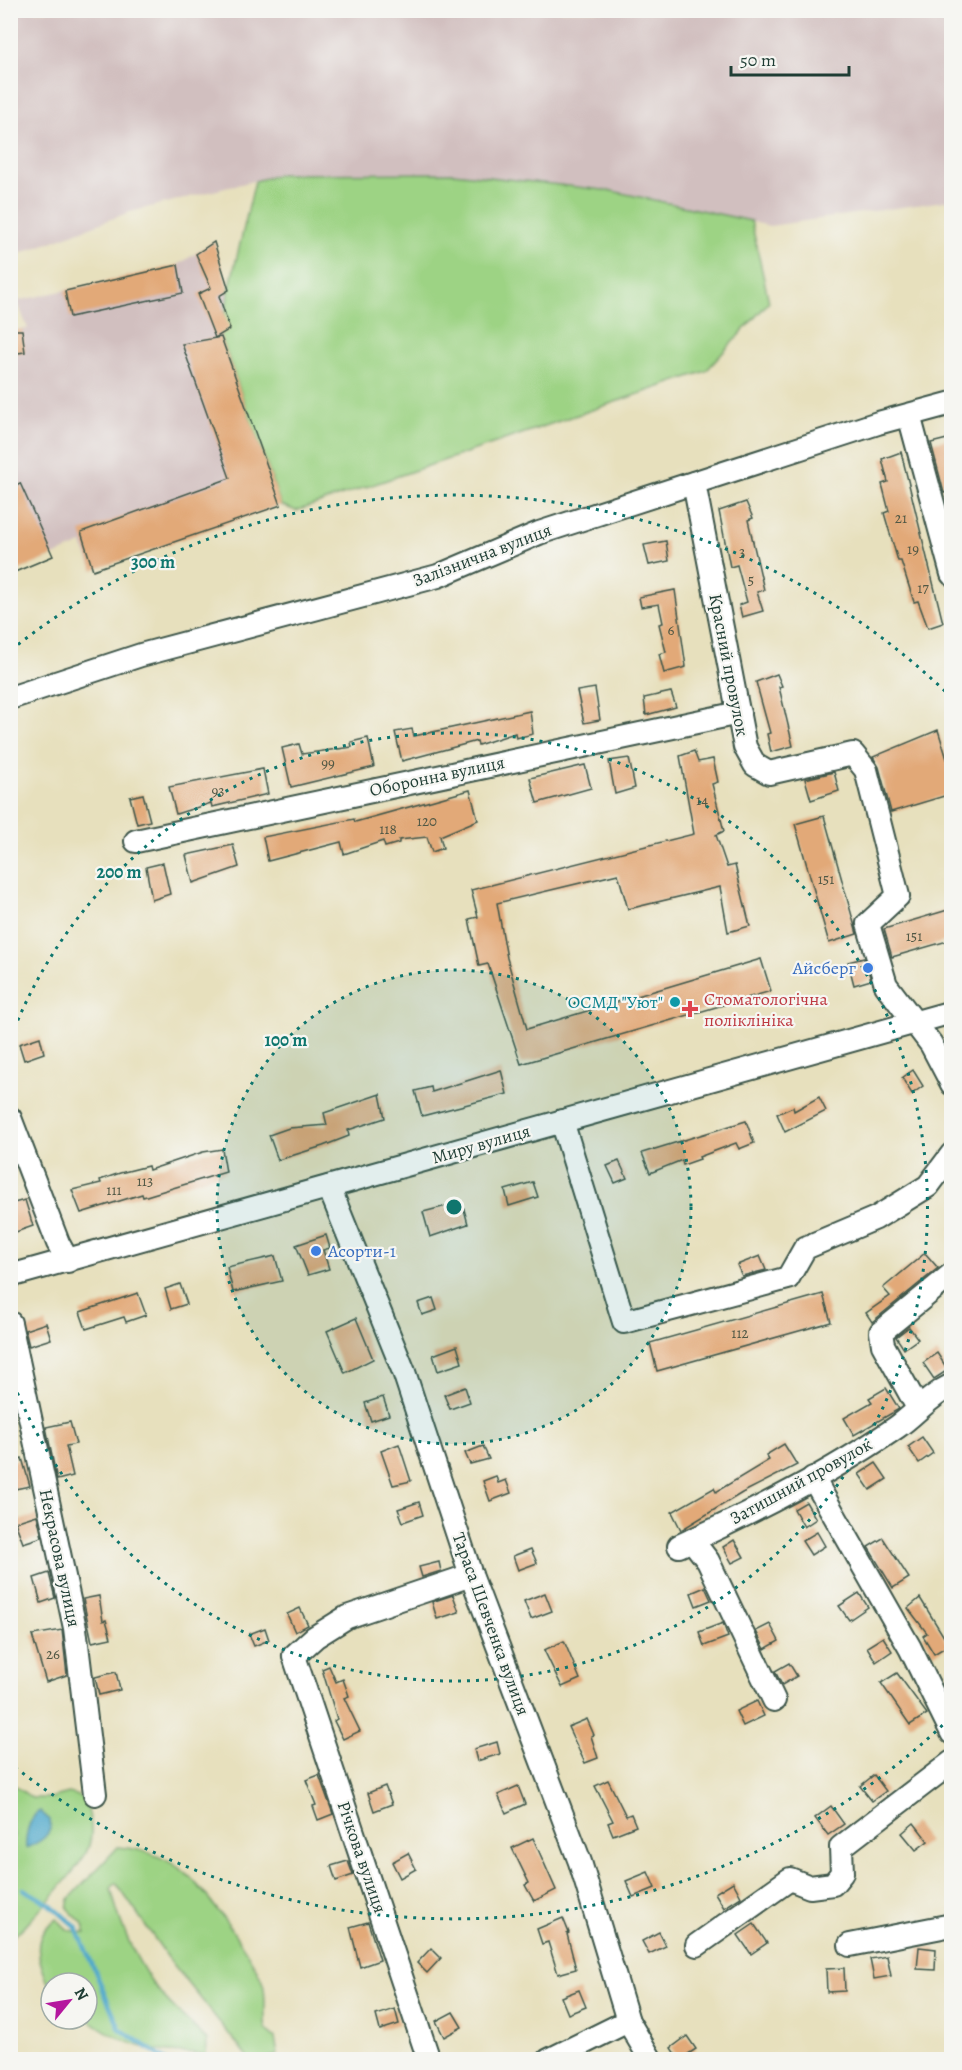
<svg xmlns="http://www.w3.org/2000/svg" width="962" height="2070" viewBox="0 0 962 2070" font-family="Alegreya,serif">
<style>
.industrial{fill:#d1bfbf}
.green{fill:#9dd384;stroke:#5e885c;stroke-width:1.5}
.water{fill:#4da8cb;stroke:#367280;stroke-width:1.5}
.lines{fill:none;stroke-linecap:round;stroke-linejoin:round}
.stream{stroke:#4da8cb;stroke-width:4.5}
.building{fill:#e2a978}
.minor-casing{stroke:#3d5549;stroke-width:26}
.minor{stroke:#fff;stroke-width:22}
.ring{fill:none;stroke:#0f766e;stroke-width:3;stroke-dasharray:3 6}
.shop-dot{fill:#3f7fe0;stroke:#f6f6f2;stroke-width:2}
.culture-dot{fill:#0f9aa8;stroke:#f6f6f2;stroke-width:2}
.health-dot{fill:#e0444e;stroke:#f6f6f2;stroke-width:2}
.labels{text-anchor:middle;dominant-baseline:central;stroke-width:4.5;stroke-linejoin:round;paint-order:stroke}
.number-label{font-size:15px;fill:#505845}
.street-label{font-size:18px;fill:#1f3d34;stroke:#f6f6f2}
.shop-label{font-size:18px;fill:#366cbe;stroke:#f6f6f2;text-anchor:end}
.health-label{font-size:18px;fill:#be3a42;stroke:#f6f6f2;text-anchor:start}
.culture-label{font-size:18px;fill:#0d838f;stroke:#f6f6f2;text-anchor:end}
.centre{fill:#0f766e;stroke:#f6f6f2;stroke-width:3}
.ring-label{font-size:18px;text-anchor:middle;font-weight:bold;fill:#0f766e;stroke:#f6f6f2;stroke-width:4.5;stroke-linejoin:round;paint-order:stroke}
</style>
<rect width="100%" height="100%" fill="#f6f6f2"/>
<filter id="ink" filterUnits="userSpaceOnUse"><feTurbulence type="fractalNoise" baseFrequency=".0167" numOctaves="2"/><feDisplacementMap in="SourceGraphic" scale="12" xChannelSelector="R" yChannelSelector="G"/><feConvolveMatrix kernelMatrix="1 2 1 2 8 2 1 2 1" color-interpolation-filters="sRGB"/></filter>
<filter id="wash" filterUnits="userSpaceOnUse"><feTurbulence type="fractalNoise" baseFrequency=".008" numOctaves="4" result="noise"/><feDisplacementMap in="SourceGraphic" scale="24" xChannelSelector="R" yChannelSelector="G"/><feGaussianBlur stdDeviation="1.35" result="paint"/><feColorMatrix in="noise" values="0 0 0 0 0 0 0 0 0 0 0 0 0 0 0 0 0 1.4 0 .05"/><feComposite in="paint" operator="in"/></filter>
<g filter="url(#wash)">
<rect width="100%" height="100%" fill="#e7e0bd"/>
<!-- industrial -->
<g class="industrial">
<path d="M11 11H951V200L770 226 612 191 453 173 281 174 130 212 11 257Z"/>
<path d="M214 241 229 290 221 337 281 505 93 570 82 544 12 573 11 330 28 329 17 301 178 265Z"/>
</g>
<!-- green -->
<g class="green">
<path d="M453 173 612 191 751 221 769 302 706 371 296 511 281 505 221 337 229 290 255 181 281 174Z"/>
<path d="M10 1782 32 1798H50L69 1793 84 1798C91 1817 95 1834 86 1853 78 1868 24 1931 11 1937L10 1839 15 1835 11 1831Z"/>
<path d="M118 1847C139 1848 162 1856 179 1868 202 1883 254 1958 263 1984 267 1997 263 2014 266 2030L275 2038 278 2055 264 2059H249L169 1959 116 1883 111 1888C118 1920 133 1955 152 1982 166 2003 190 2022 207 2040L206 2056C193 2053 182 2053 169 2052 138 2049 111 2037 87 2018V1983H51V1989C40 1964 27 1937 57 1919L68 1930 86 1933 82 1923 67 1908 69 1899Z"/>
</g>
<!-- water -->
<path class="water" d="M40 1811 50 1820C54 1835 38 1843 26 1848 25 1837 29 1816 40 1811Z"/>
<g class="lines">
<!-- stream -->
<path class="stream" d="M23 1889 51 1905 76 1927 120 2029 166 2060"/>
</g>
<g id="blocks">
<!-- building -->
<g class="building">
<path d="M214 242 229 290 219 296 230 329 215 338 198 294 211 288 196 254Z"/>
<path d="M178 265 183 293 70 317 65 291Z"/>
<path d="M10 330H22L25 352 10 354Z"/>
<path d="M221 337 281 505 93 570 81 532 230 478 182 344Z"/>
<path d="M951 438V491L944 493 931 443Z"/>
<path d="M901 452 943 623 928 628 918 601 914 602 901 561H898L884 513 889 511 882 484 888 482 882 459Z"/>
<path d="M20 483 53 556 10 574V488Z"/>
<path d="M746 502 753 518 748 520 764 590 757 592 763 611 742 617 739 605 747 602 737 565 730 567 719 511Z"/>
<path d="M666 541 669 561 649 565 644 545Z"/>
<path d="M675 590 686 667 664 673 659 654 666 652 659 624 663 623 659 604 641 607 639 597Z"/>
<path d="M777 674 782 686 779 687 793 746 771 752 767 734 770 733 756 682Z"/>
<path d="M595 688 600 720 584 723 577 691Z"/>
<path d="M671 692 676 707 646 715 644 698Z"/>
<path d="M530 711 533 734 516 738 515 733 478 745 477 741 402 761 395 732 412 729 414 736Z"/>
<path d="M938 730 947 759 951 757V794L891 812 879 767 873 757Z"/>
<path d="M368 738 374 767 291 787 282 748 299 744 302 754 352 747 351 742Z"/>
<path d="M694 751 698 762 713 759 718 782 712 784 724 831 716 835 727 867 735 865 750 926 728 932 720 887 628 909 618 874 497 903 507 958 527 1029 761 959 771 991 521 1064 488 964 479 966 469 919 478 917 471 890 694 834 680 756Z"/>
<path d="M629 758 635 788 615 794 609 761Z"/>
<path d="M585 765 591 788 537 803 530 778Z"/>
<path d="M263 769 268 794 212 807 211 803 176 814 169 787Z"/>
<path d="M834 772 839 791 811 800 805 779Z"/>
<path d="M470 790 478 820 440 836 443 848 432 852 427 837 399 840V843L385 847 383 841 344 854 341 842 268 861 263 837 354 819 355 822Z"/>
<path d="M143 794 150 821 137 824 130 797Z"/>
<path d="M824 816 857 934 829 943 795 824Z"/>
<path d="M233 845 239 867 193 883 186 855Z"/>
<path d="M163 863 170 894 152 900 146 867Z"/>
<path d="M951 909V940L892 957 884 929Z"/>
<path d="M864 958 871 980 854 985 848 962Z"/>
<path d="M40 1037 44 1053 24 1060 19 1044Z"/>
<path d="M501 1070 507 1094 422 1116 415 1091 431 1087 432 1092Z"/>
<path d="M913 1070 923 1086 912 1094 902 1078Z"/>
<path d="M380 1094 385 1118 348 1130 349 1136 323 1146 278 1160 269 1135 289 1128 327 1125 324 1113Z"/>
<path d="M819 1097 826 1111 785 1132 777 1114 793 1107 794 1111Z"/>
<path d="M746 1121 754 1143 739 1149 736 1143 699 1157 700 1159 683 1165 682 1160 650 1173 642 1153Z"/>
<path d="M222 1149 226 1172 143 1197 142 1194 81 1213 72 1190 101 1183 100 1180 120 1173 148 1166 149 1170 203 1152Z"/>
<path d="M619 1161 627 1178 615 1183 607 1166Z"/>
<path d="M533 1182 538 1197 509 1206 505 1190Z"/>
<path d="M25 1200 33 1226 13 1233 10 1204Z"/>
<path d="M462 1202 468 1224 430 1237 423 1212Z"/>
<path d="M326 1235 330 1248 323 1250 329 1269 308 1275 296 1245Z"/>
<path d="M925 1253 938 1268 872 1322 866 1313 890 1296 883 1288Z"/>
<path d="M275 1256 282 1281 233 1292 227 1267Z"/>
<path d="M760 1256 766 1270 742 1276 737 1265Z"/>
<path d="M180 1284 187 1304 171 1309 165 1289Z"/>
<path d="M138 1293 146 1315 126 1322 124 1317 86 1329 80 1312Z"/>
<path d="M823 1294 831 1322 657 1371 650 1343Z"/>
<path d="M433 1298 437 1310 422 1315 418 1303Z"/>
<path d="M356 1318 373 1359 345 1373 327 1331Z"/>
<path d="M46 1323 51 1339 29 1346 25 1330Z"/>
<path d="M909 1327 918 1339 904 1349 896 1337Z"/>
<path d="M457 1346 462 1363 438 1371 433 1355Z"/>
<path d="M937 1353 948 1370 934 1379 923 1363Z"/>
<path d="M465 1387 470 1402 450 1409 444 1395Z"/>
<path d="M886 1388 899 1409 854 1435 844 1418 872 1402 869 1398Z"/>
<path d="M383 1397 389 1415 371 1421 365 1403Z"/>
<path d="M70 1422 76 1444 66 1446 73 1476 57 1480 46 1427Z"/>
<path d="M922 1437 933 1453 919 1463 908 1447Z"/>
<path d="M399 1444 411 1481 393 1485 381 1451Z"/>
<path d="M784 1444 797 1465 742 1493 681 1530 672 1512 714 1488 716 1492 769 1460 766 1455Z"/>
<path d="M483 1446 489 1459 470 1464 465 1453Z"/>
<path d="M22 1458 30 1486 10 1490V1462Z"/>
<path d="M876 1463 887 1479 870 1490 859 1474Z"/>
<path d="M496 1476 498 1483 506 1480 511 1493 490 1501 483 1481Z"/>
<path d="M419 1502 423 1515 403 1522 398 1509Z"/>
<path d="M806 1502 816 1519 804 1527 794 1509Z"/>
<path d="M37 1515 42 1537 23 1543 15 1522Z"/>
<path d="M817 1532 825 1546 811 1555 802 1541Z"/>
<path d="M883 1538 909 1578 893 1588 868 1547Z"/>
<path d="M734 1540 744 1557 732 1563 723 1547Z"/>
<path d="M531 1549 537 1563 518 1570 513 1556Z"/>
<path d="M439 1562 441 1571 422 1577 419 1567Z"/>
<path d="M49 1573 55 1598 41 1603 34 1578Z"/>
<path d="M705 1587 711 1600 696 1606 691 1593Z"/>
<path d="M545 1593 552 1611 531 1619 524 1601Z"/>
<path d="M859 1593 868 1607 849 1620 839 1606Z"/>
<path d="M453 1595 459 1612 437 1619 432 1602Z"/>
<path d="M99 1596 103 1621 106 1620 111 1638 92 1642 83 1599Z"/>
<path d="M920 1598 949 1645 934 1654 923 1636 927 1633 908 1608Z"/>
<path d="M300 1608 308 1625 295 1632 287 1614Z"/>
<path d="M723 1623 728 1637 704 1646 699 1632Z"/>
<path d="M770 1624 779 1641 765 1649 756 1631Z"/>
<path d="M265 1628 269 1640 254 1646 249 1634Z"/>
<path d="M62 1630 67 1675 46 1682 32 1635Z"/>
<path d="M883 1637 892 1651 876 1662 867 1647Z"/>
<path d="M564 1641 580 1679 562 1687 544 1650Z"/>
<path d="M789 1663 797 1676 782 1685 775 1671Z"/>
<path d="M329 1666 336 1682 343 1679 349 1696 344 1698 360 1731 343 1739 334 1721 337 1719 322 1669Z"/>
<path d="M116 1672 120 1690 99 1695 95 1677Z"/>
<path d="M897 1673 927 1714 910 1725 881 1683Z"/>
<path d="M757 1701 764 1716 743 1726 736 1711Z"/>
<path d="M587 1719 594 1735 591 1736 598 1758 585 1763 568 1727Z"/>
<path d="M497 1742 500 1754 477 1761 474 1749Z"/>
<path d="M319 1775 333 1814 318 1820 313 1806 316 1805 306 1780Z"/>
<path d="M874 1775 886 1791 872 1801 860 1786Z"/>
<path d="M608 1780 626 1816 631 1814 636 1826 613 1835 608 1823 613 1821 595 1786Z"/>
<path d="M385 1786 392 1804 374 1811 368 1793Z"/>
<path d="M518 1786 525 1804 506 1813 498 1795Z"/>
<path d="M831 1806 844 1824 828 1835 815 1818Z"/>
<path d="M914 1823 928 1841 916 1850 902 1833Z"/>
<path d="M533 1838 556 1890 534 1901 525 1885 529 1883 512 1848Z"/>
<path d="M408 1853 416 1869 400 1878 392 1862Z"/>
<path d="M348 1861 353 1875 336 1881 331 1866Z"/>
<path d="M648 1872 655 1888 633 1897 626 1881Z"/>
<path d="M733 1882 741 1897 724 1908 715 1893Z"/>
<path d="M563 1918 569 1933 567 1934 576 1969 558 1974 548 1942 542 1944 537 1929Z"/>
<path d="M368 1922 380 1960 360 1967 350 1927Z"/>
<path d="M754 1924 767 1943 751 1954 738 1935Z"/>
<path d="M659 1932 666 1946 649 1954 642 1941Z"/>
<path d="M919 1947 936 1949 935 1970 917 1969Z"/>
<path d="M431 1948 441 1958 427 1973 417 1963Z"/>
<path d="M887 1956 891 1976 874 1979 870 1959Z"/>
<path d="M844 1968 845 1991 827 1992 826 1969Z"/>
<path d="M579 1990 586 2007 568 2014 561 1997Z"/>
<path d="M395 2009 399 2024 380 2030 376 2015Z"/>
<path d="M453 2012 462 2027 444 2037 436 2021Z"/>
<path d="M687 2036 696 2049 679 2060 671 2048Z"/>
</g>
</g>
</g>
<g filter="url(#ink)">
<use href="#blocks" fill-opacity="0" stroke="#3d5549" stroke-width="1.5"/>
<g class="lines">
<!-- minor casing -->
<g class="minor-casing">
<g id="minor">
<path d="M909 415 952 574"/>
<path d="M694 483 745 747 755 765 769 773 853 754 866 770 898 896 868 924 886 985 931 1044 952 1084"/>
<path d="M10 698 141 655 438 576 539 533 878 423 952 403"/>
<path d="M136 841 739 713"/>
<path d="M10 1118 58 1243 68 1261"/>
<path d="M562 1121 624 1322 788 1278 805 1248 876 1218 928 1186 952 1154"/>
<path d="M329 1187 404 1372 471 1575 580 1862 628 2021 651 2060"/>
<path d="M10 1276 952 1012"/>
<path d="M10 1323 75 1628 95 1794"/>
<path d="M918 1408 883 1345 881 1332 952 1274"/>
<path d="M813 1478 910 1648 952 1733"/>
<path d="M692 1540 708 1561 774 1700"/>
<path d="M679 1546C752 1513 832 1472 897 1427 917 1413 929 1396 952 1385"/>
<path d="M697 1945 790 1879 810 1887 833 1884 842 1873 841 1847 952 1762"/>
<path d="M850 1945 952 1925"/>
<path d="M429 2060 294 1656 315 1637 347 1617 471 1575"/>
<path d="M549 2060 628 2021"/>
</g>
</g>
<!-- minor -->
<use href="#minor" class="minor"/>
</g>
</g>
<!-- distance rings -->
<circle cx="454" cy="1207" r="237" fill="#0f766e" fill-opacity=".12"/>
<g class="ring">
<circle cx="454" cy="1207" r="237"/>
<path d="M11 1037A474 474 0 1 1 11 1377"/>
<path d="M949 1719A712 712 0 0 1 11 1764M11 650A712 712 0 0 1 949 695"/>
</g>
<!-- markers -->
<g class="shop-dot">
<circle cx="868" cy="968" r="6"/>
<circle cx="316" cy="1251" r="6"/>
</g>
<circle class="culture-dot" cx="675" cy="1002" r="6"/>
<path class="health-dot" d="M687 1000h6v6h6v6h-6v6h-6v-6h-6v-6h6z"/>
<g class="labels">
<!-- number labels -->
<g class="number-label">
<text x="901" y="518">21</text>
<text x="913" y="549">19</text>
<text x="742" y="552">3</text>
<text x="751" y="580">5</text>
<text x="923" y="588">17</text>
<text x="671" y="630">6</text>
<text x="328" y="763">99</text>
<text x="218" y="791">93</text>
<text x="702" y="800">14</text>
<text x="427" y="821">120</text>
<text x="388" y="829">118</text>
<text x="826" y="879">151</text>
<text x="914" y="936">151</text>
<text x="145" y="1181">113</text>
<text x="114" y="1190">111</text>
<text x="740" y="1333">112</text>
<text x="53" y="1654">26</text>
</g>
<!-- street labels -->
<g class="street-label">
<text transform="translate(482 555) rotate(-21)">Залізнична вулиця</text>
<text transform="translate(729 665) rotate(79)">Красний провулок</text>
<text transform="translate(437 776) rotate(-12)">Оборонна вулиця</text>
<text transform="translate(481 1144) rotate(-16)">Миру вулиця</text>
<text transform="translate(801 1481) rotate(-29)">Затишний провулок</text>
<text transform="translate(60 1558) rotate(78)">Некрасова вулиця</text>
<text transform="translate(491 1624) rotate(70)">Тараса Шевченка вулиця</text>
<text transform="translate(362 1857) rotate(71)">Річкова вулиця</text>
</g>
<!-- shop labels -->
<g class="shop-label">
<text x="856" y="968">Айсберг</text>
<text x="328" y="1251" text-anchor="start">Асорти-1</text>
</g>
<!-- health labels -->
<g class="health-label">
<text x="704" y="999">Стоматологічна<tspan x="704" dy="21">поліклініка</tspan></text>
</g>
<!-- culture labels -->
<g class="culture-label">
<text x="663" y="1002">ОСМД "Уют"</text>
</g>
</g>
<circle cx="454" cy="1207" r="9" class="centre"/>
<g class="ring-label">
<text x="153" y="568">300 m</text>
<text x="119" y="878">200 m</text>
<text x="286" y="1046">100 m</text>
</g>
<!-- margin -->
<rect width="962" height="2070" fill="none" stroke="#f6f6f2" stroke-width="36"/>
<!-- north arrow -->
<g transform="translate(69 2001) rotate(60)"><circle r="28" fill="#f6f6f2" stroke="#a0aca6" stroke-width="1.5"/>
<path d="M0-4.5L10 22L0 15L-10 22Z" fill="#b5179e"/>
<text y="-9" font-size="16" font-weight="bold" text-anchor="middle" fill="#1f3d34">N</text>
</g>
<!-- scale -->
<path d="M731 66v9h118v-9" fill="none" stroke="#1f3d34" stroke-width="3"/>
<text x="740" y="66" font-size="18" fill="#1f3d34" stroke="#f6f6f2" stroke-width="4.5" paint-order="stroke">50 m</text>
</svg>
